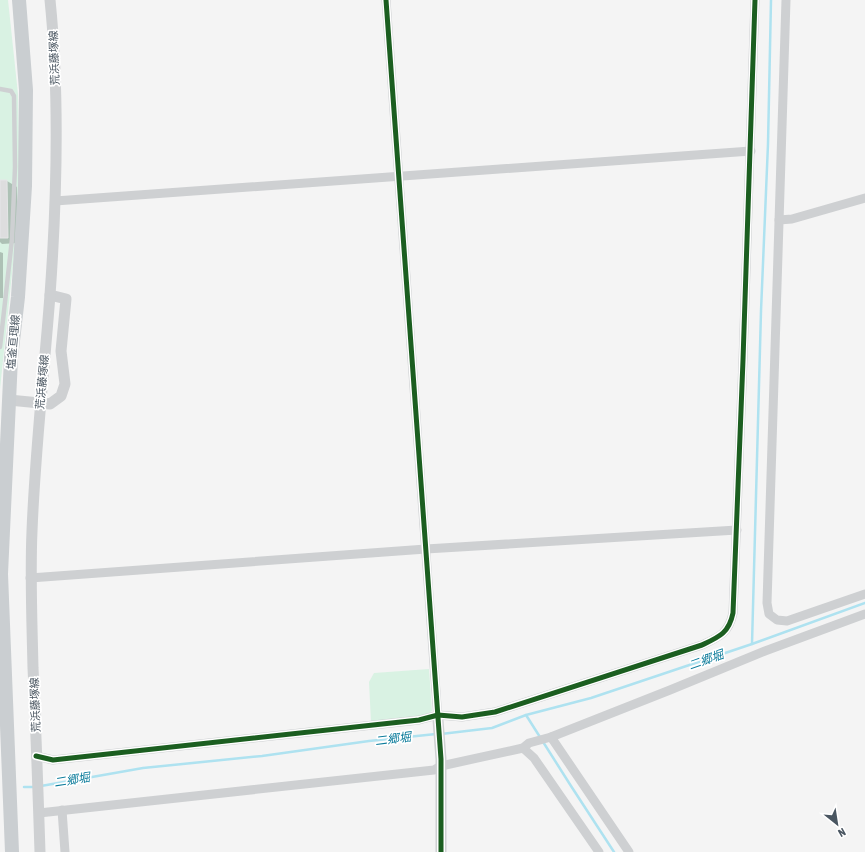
<svg xmlns="http://www.w3.org/2000/svg" width="865" height="852" viewBox="0 0 865 852" font-family="'Asap Condensed','Noto Sans JP',sans-serif">
<style>
.green{fill:#d9f2e3}
.shadow{fill:#0003}
.lines{fill:none;stroke-linecap:round;stroke-linejoin:round}
.stream{stroke:#aee2f0;stroke-width:2.5}
.building{fill:#ddddde;stroke:#e5e6e7}
.service{stroke:#ced0d2;stroke-width:4.5}
.minor{stroke:#ced0d2;stroke-width:9}
.tertiary{stroke:#ced0d2;stroke-width:11}
.primary{stroke:#caced1;stroke-width:14}
.cycleway-casing{stroke:#fff;stroke-width:8}
.cycleway{stroke:#1b5e20;stroke-width:5}
.labels{text-anchor:middle;dominant-baseline:central;stroke-width:3.5;stroke-linejoin:round;paint-order:stroke}
.street-label{font-size:11px;fill:#4a5661;stroke:#fff}
.water-label{font-size:12px;font-style:italic;fill:#0c7c9b;stroke:#fff}
</style>
<rect width="100%" height="100%" fill="#f4f4f4"/>
<!-- green -->
<g class="green">
<path d="M0 0H8L18 94 20 197 0 389Z"/>
<path d="M429 669 432 711 424 716 371 722 369 682 374 673Z"/>
</g>
<!-- shadow -->
<g class="shadow">
<path d="M0 181H7L17 187V243L2 244 0 242Z"/>
<path d="M0 252 3 253V298H0Z"/>
</g>
<g class="lines">
<!-- stream -->
<g class="stream">
<path d="M752 644 761 311 768 144 771 0"/>
<path d="M526 715 571 786 614 852"/>
<path d="M441 734 492 728 526 715 591 698 752 644 865 603"/>
<path d="M41 786 143 768 262 756 369 741 436 734"/>
<path d="M24 787H34"/>
</g>
</g>
<!-- building -->
<path class="building" d="M0 180H7L8 238H0Z"/>
<g class="lines">
<!-- service -->
<path class="service" d="M0 89 11 91 14 96 15 167 12 239 0 347"/>
<!-- minor -->
<g class="minor">
<path d="M386 0 438 720"/>
<path d="M786 0 767 603 769 614 777 620 787 621 865 594"/>
<path d="M55 201 751 151"/>
<path d="M779 220 792 219 865 198"/>
<path d="M30 578 426 549 737 530"/>
<path d="M551 737 629 852"/>
<path d="M523 748 534 758 599 852"/>
<path d="M36 756 53 760 419 720 438 715 462 717 495 712 702 645C719 637 729 633 733 613L743 360 755 0"/>
<path d="M62 810 65 852"/>
<path d="M39 813 434 770 441 766 523 748 529 743 551 737 670 690 765 651 865 614"/>
</g>
<!-- tertiary -->
<g class="tertiary">
<path d="M9 400 50 404 61 396 65 384 61 351 66 299 50 295"/>
<path d="M438 720 441 759V852"/>
<path d="M40 852C38 791 36 729 33 668 32 622 30 576 32 531 35 452 44 374 50 295 57 197 60 98 50 0"/>
</g>
<!-- primary -->
<path class="primary" d="M12 852 1 574 11 358 18 297 25 186 26 90 19 0"/>
<!-- cycleway casing -->
<g class="cycleway-casing">
<g id="cycleway">
<path d="M386 0 441 759V852"/>
<path d="M36 756 53 760 419 720 438 715 462 717 495 712 702 645C719 637 729 633 733 613L743 360 755 0"/>
</g>
</g>
<!-- cycleway -->
<use href="#cycleway" class="cycleway"/>
</g>
<g class="labels">
<!-- street labels -->
<g class="street-label">
<text transform="translate(54 58) rotate(-92)">荒浜藤塚線</text>
<text transform="translate(13 342) rotate(-85)">塩釜亘理線</text>
<text transform="translate(42 382) rotate(-85)">荒浜藤塚線</text>
<text transform="translate(35 705) rotate(-92)">荒浜藤塚線</text>
</g>
<!-- water labels -->
<g class="water-label">
<text transform="translate(706 660) rotate(-19)">二郷堀</text>
<text transform="translate(393 739) rotate(-7)">二郷堀</text>
<text transform="translate(72 780) rotate(-9)">二郷堀</text>
</g>
</g>
<!-- north arrow -->
<g transform="translate(837 824) rotate(150)" stroke="#ffffff" stroke-width="3" paint-order="stroke">
<path d="M0-3L7 15L0 10L-7 15Z" fill="#4a5661"/>
<text y="-6" font-size="11" font-weight="bold" text-anchor="middle" fill="#4a5661">N</text>
</g>
</svg>
